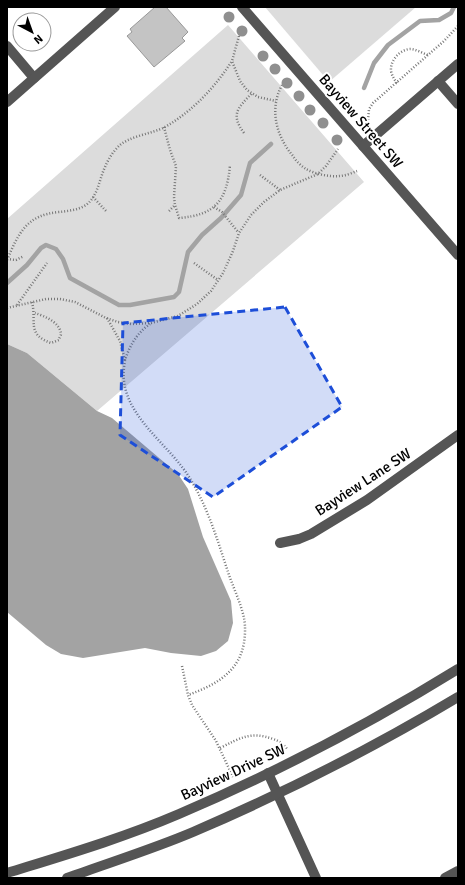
<svg xmlns="http://www.w3.org/2000/svg" width="465" height="885" viewBox="0 0 465 885" font-family="Signika,sans-serif">
<style>
.green{fill:#dcdcdc}
.water{fill:#a3a3a3}
.lines{fill:none;stroke-linecap:round;stroke-linejoin:round}
.stream{stroke:#a3a3a3;stroke-width:4.5}
.building{fill:#c4c4c4;stroke:#999}
.path{stroke:#777;stroke-width:2.5;stroke-dasharray:1 2;stroke-linecap:butt}
.minor{stroke:#555;stroke-width:10}
.tree{fill:#8f8f8f}
.marked{fill:#1d4ed8;fill-opacity:0.2;stroke:#1d4ed8;stroke-width:3;stroke-dasharray:8 5;stroke-linejoin:round}
.labels{text-anchor:middle;dominant-baseline:central;stroke-width:4;stroke-linejoin:round;paint-order:stroke}
.street-label{font-size:15px;fill:#000;stroke:#fff}
</style>
<rect width="100%" height="100%" fill="#fff"/>
<!-- green -->
<g class="green">
<path d="M265 7H416L329 82Z"/>
<path d="M228 25 364 182 97 411 27 353 7 344V219Z"/>
</g>
<!-- water -->
<path class="water" d="M7 344 27 353 97 411 112 418 178 474 188 489 203 537 231 601 233 623 228 641 216 651 201 656 171 653 145 648 83 658 61 654 46 645 7 612Z"/>
<g class="lines">
<!-- stream -->
<g class="stream">
<path d="M364 88 374 63 388 45 420 21 439 20 451 13 454 7"/>
<path d="M7 283 27 265 41 248 46 245 56 249 63 259 70 278 119 305H130L174 297 179 292 188 252 202 235 221 218 241 195 250 163 271 144"/>
</g>
</g>
<!-- building -->
<path class="building" d="M155 7H166L188 32 182 38 185 41 154 67 127 36 132 32 130 29Z"/>
<g class="lines">
<!-- path -->
<g class="path">
<path d="M239 36 232 61 240 81 247 90 258 97 276 101"/>
<path d="M397 83C394 79 392 76 391 71 390 61 399 50 410 49 416 49 422 53 428 55"/>
<path d="M282 85C269 109 276 136 293 156 296 161 301 166 306 169 315 174 329 177 339 176 345 176 352 173 357 171"/>
<path d="M368 120 369 109 373 103 444 41 458 26"/>
<path d="M164 127 170 150 176 166 174 197 175 205 179 218C215 215 227 201 230 165"/>
<path d="M244 133C230 114 238 108 252 93"/>
<path d="M260 175 280 190"/>
<path d="M93 197 106 211"/>
<path d="M214 207 222 212 238 232"/>
<path d="M169 211 175 205"/>
<path d="M7 259 16 260 24 256"/>
<path d="M7 260C19 232 27 215 59 212 68 211 78 210 86 205 98 196 99 180 105 167 108 160 112 153 118 147 128 136 152 134 165 127 193 111 215 87 232 61"/>
<path d="M194 263 218 280"/>
<path d="M32 302C37 322 26 334 51 343L59 340C59 338 61 336 61 334 60 322 44 316 35 313"/>
<path d="M17 305 47 263"/>
<path d="M7 308 46 299H60L75 302 106 318 118 322 131 324 151 323 178 316 197 304 211 291 223 273 233 251 239 233 251 215 264 202 280 190 318 174 326 166 338 149"/>
<path d="M107 318 120 341 125 360C130 345 137 333 150 324"/>
<path d="M125 360C124 367 123 374 124 381 128 419 170 446 189 477 208 507 218 542 229 575 234 589 241 604 244 618 246 628 245 642 242 651 234 676 210 687 188 695"/>
<path d="M182 666 188 695 192 705 216 741 233 777"/>
<path d="M220 748C240 738 251 731 273 739 280 741 284 745 288 750"/>
</g>
<!-- minor -->
<g class="minor">
<path d="M242 7 458 255"/>
<path d="M7 46 34 78"/>
<path d="M438 81 458 104"/>
<path d="M7 102 115 7"/>
<path d="M363 146 458 64"/>
<path d="M280 543 299 539 311 534 367 500 458 435"/>
<path d="M268 773 316 878"/>
<path d="M7 873C65 855 123 838 179 814 275 773 369 724 458 669"/>
<path d="M67 878C108 863 153 849 193 832 284 793 373 748 458 697"/>
<path d="M445 878 458 871"/>
</g>
</g>
<!-- trees -->
<g class="tree">
<circle cx="229" cy="17" r="5.5"/>
<circle cx="242" cy="31" r="5.5"/>
<circle cx="263" cy="56" r="5.5"/>
<circle cx="275" cy="69" r="5.5"/>
<circle cx="287" cy="83" r="5.5"/>
<circle cx="299" cy="96" r="5.5"/>
<circle cx="310" cy="110" r="5.5"/>
<circle cx="323" cy="123" r="5.5"/>
<circle cx="337" cy="140" r="5.5"/>
</g>
<!-- marked area -->
<path class="marked" d="M285 307 342 407 213 497 120 435 123 323Z"/>
<g class="labels">
<!-- street labels -->
<g class="street-label">
<text transform="translate(361 121) rotate(49)">Bayview Street SW</text>
<text transform="translate(363 482) rotate(-33)">Bayview Lane SW</text>
<text transform="translate(233 772) rotate(-25)">Bayview Drive SW</text>
</g>
</g>
<!-- border -->
<rect width="465" height="885" fill="none" stroke="#000000" stroke-width="16"/>
<!-- north arrow -->
<g transform="translate(32 32) rotate(139)"><circle r="19" fill="#ffffff" stroke="#999999"/>
<path d="M0-3L7 15L0 10L-7 15Z" fill="#000000"/>
<text y="-6" font-size="11" font-weight="bold" text-anchor="middle" fill="#000000">N</text>
</g>
</svg>
